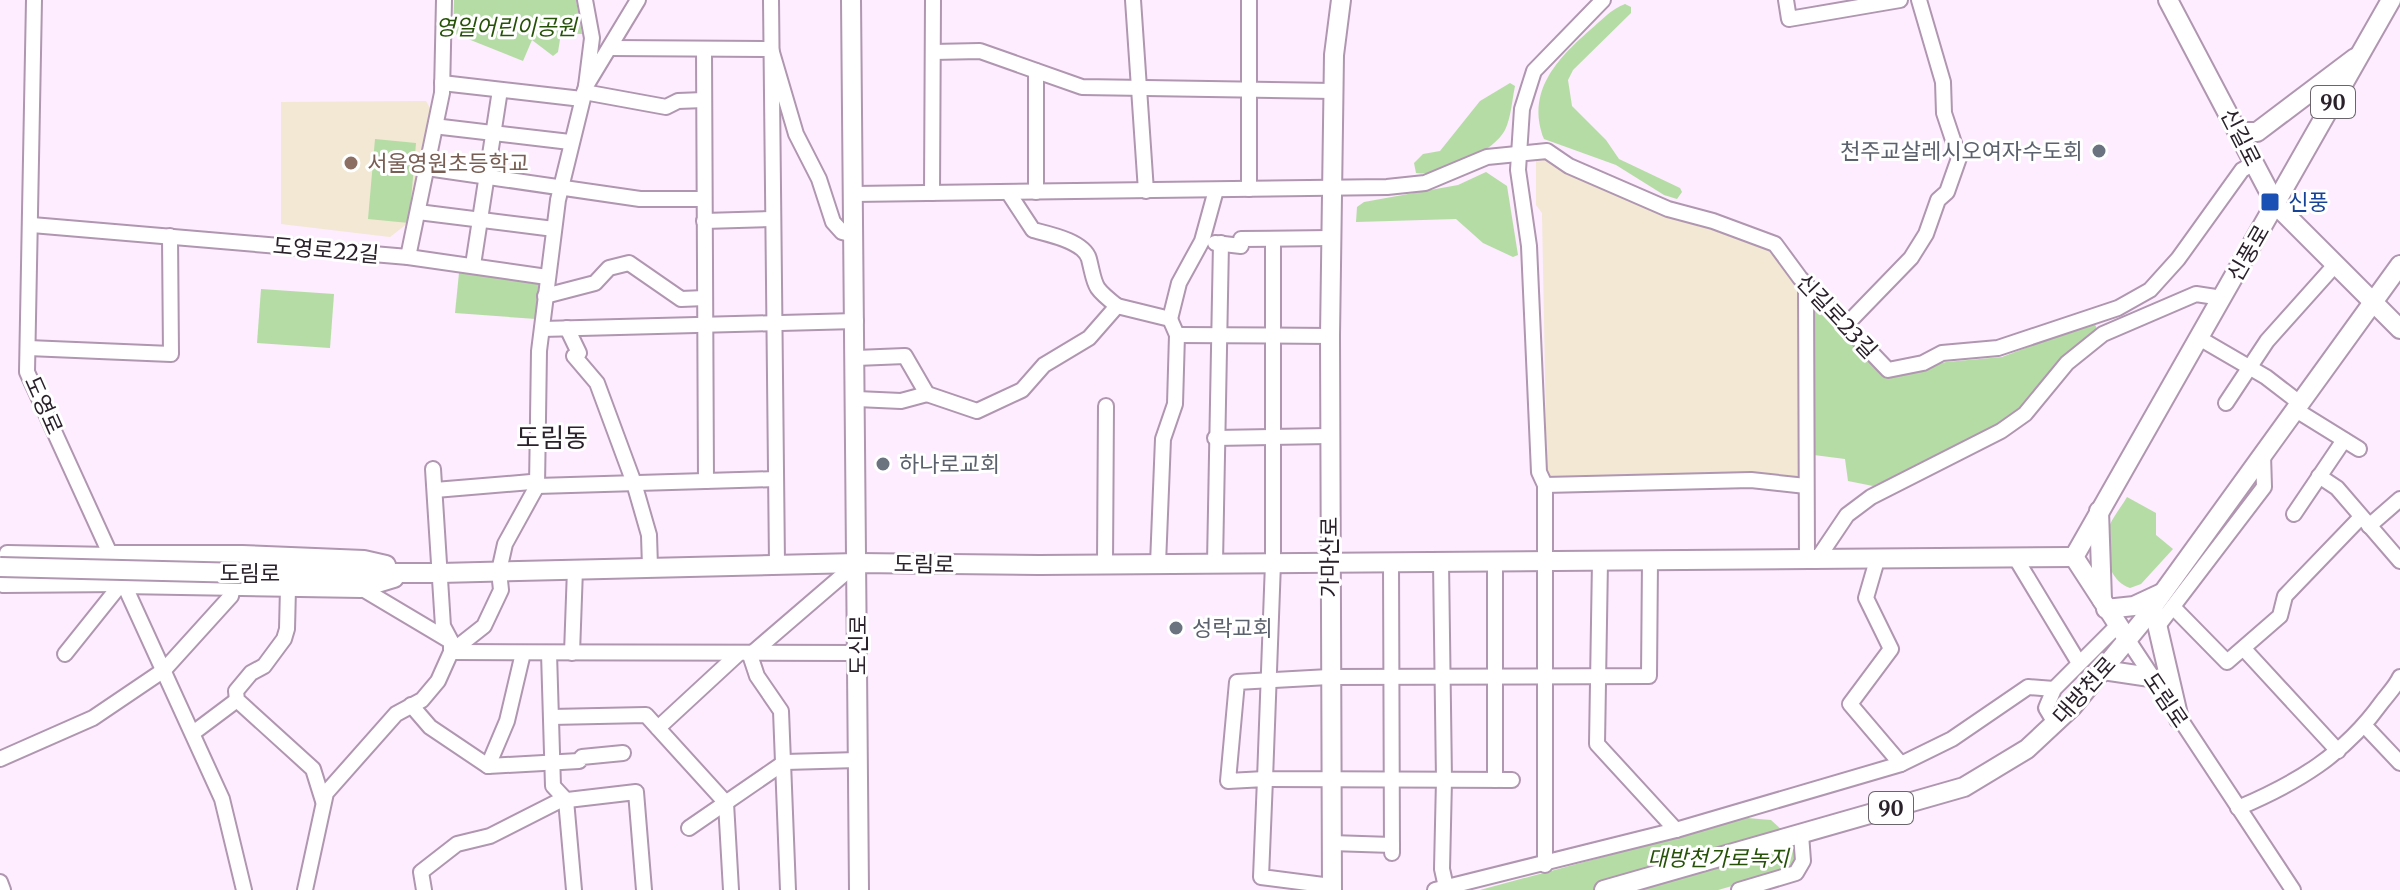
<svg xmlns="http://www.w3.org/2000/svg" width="2400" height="890" viewBox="0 0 2400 890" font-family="Merriweather,'Noto Sans KR',serif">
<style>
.education{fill:#f2e8d3}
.green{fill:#b5dca5}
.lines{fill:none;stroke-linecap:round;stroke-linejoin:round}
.minor-casing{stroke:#b096b1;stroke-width:18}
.major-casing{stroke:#b096b1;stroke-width:22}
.minor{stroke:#fff;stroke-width:14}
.major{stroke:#fff;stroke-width:18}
.major-bridge-casing{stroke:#b096b1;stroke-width:22;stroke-linecap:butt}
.major-bridge{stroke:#fff;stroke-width:18}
.worship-dot{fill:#6b7280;stroke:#fff;stroke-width:3}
.education-dot{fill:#8d6e63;stroke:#fff;stroke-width:3}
.transit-dot{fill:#1a4fb4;stroke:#fff;stroke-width:3}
.labels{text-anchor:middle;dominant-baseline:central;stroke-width:6;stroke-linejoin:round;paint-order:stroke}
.shield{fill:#fff;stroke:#6a646b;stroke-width:2}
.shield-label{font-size:20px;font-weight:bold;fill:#2a212b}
.park-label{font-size:22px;font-style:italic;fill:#265207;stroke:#fff}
.street-label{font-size:22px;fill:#2a212b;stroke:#fff}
.worship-label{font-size:22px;fill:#5b616d;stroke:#fff;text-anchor:start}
.education-label{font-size:22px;fill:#785e54;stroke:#fff;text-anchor:start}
.transit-label{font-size:22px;fill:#164399;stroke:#fff;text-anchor:start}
.quarter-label{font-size:26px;fill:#2a212b;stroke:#fff}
</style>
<rect width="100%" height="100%" fill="#fdedfe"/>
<!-- education -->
<g class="education">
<path d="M426 101 430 108 413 219 390 237 281 224V102Z"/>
<path d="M1536 154 1771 250 1799 287 1801 479H1547L1542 213 1536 205Z"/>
</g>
<!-- green -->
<g class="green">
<path d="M454 0H576L582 34 561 33 558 52 553 56 532 40 523 61 453 33Z"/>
<path d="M1625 4 1631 7V13L1573 70 1568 80 1572 106 1606 140 1619 159 1680 188 1682 192 1677 199 1664 195 1616 165 1544 139C1526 92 1556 60 1590 30 1601 21 1611 9 1625 4Z"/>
<path d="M1510 83 1515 86C1512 100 1511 118 1505 130 1494 152 1440 177 1416 173L1414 163 1423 154 1440 151 1480 101Z"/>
<path d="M375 139 416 143 409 223 368 219Z"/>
<path d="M1486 172 1507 186 1518 255 1513 257 1483 243 1456 219 1356 222 1357 207 1364 202 1458 185Z"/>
<path d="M459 273 539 280 536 319 455 313Z"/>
<path d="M261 289 334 294 330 348 257 343Z"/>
<path d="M1811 299 1846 325 1886 377 1946 362 2002 357 2094 322 2097 329 2063 357 2023 408 1971 441 1873 486 1848 481 1845 459 1814 455Z"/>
<path d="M2127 497 2156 513V535L2173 549 2141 584 2130 588C2108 580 2103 552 2108 530 2111 519 2122 506 2127 497Z"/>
<path d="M1747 818 1771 820 1795 842 1796 857 1788 870 1718 890H1480Z"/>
</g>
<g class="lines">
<!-- minor casing -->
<g class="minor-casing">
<g id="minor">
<path d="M34 0 27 372 222 799 244 890"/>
<path d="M771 0 777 564"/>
<path d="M1133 0 1146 191"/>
<path d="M1786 0 1789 19 1900 0"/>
<path d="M610 48 771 49 796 134 819 179 833 222 842 232 854 235"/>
<path d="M704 49 706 481"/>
<path d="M933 52 980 51 1082 87 1334 91"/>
<path d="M442 83 582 99"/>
<path d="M586 86 638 0"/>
<path d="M584 92 666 107 678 101 704 100"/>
<path d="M442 127 570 142"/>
<path d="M427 168 640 199H704"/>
<path d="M1249 189V0"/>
<path d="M1008 192 1033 230C1048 234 1084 241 1089 259 1096 287 1092 286 1117 306"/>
<path d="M1036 192V71"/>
<path d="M932 193 933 0"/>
<path d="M854 194 1387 187 1425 183 1487 157 1547 151 1569 166 1668 209 1713 221 1775 244 1800 278 1888 370 1923 363 1942 353 1998 348 2118 308 2150 290 2178 259 2242 170 2254 163"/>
<path d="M418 212 554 229"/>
<path d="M704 221 773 219"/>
<path d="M32 225 408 257 547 277"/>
<path d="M1273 239V563L1265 779 1512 780"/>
<path d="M1215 243 1241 246V239L1331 238"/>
<path d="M408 257 442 93 444 0"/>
<path d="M473 265 500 90"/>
<path d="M1806 284 1807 561"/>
<path d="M545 296 595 283 609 268 629 263 681 299 705 298"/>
<path d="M1117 306 1170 319 1177 335 1175 404 1163 439 1158 564"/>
<path d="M1170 319 1179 283 1202 241 1216 190"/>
<path d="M1846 325 1911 258 1926 234 1938 200 1947 192 1959 158 1944 113 1943 82 1919 0"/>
<path d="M567 328 579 353 574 356 597 383 634 483 649 535 650 567"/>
<path d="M542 329 856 321"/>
<path d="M1177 335 1330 336"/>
<path d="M2199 338 2266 377 2301 404"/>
<path d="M28 348 171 354 170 236"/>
<path d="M856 358 905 356 927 394"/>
<path d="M927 394 977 411 1022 390 1044 365 1089 338 1117 306"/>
<path d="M857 399 901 401 927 394"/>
<path d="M2226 403 2267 341 2335 265"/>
<path d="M2296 410 2359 449"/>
<path d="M1215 438 1329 436"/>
<path d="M2319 476 2337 488 2400 561"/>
<path d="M1545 485 1751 480 1806 486"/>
<path d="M435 490 531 482 537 486 776 479"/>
<path d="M2294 514 2344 440"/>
<path d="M2369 526 2400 499"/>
<path d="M112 555 7 553 3 585 121 584"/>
<path d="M2015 557 2079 663"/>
<path d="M1877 560 1866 598 1891 649 1850 704 1901 764"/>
<path d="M1600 561 1597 744 1676 830"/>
<path d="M1816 561 1847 515 1871 497 2001 431 2025 414 2067 363 2103 334 2196 294 2222 298"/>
<path d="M1391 562 1392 853"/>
<path d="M1441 562 1444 780 1442 869 1446 887"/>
<path d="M1495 562V780"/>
<path d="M1215 563 1221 243"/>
<path d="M1105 564 1106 406"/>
<path d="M288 588 287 629 284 639 264 666 251 673 236 691 237 700 313 769 323 801"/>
<path d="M361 588 450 641"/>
<path d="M2173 607 2227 662 2280 616 2285 596 2361 517"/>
<path d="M2158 626 2264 487 2263 455"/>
<path d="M2128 640 2293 890"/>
<path d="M2244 649 2338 751"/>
<path d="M451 652 484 626 501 590 499 571 505 544 537 486 539 351 558 200 586 86 592 38 585 0"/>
<path d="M451 652 858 653"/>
<path d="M549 653 553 786 566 800 574 890"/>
<path d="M572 653 575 569"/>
<path d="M65 654 121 584"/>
<path d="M411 705 430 727 488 766 579 761 582 757 623 753"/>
<path d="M551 717 646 715 726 803 731 890"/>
<path d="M2055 723 2046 708 2054 689 2118 625"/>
<path d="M2365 726 2400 763"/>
<path d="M658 728 737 655"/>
<path d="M193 733 237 700"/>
<path d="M0 759 93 718 164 670 231 596 233 587"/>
<path d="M488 766 507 721 523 653"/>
<path d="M2238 808C2297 783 2344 755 2382 702 2388 694 2396 686 2400 677"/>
<path d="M689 828 785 762 858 760"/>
<path d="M1331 843 1392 845"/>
<path d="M1545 865V485L1539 472 1529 246 1518 170 1522 109 1534 71 1603 0"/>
<path d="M0 882 3 890"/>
<path d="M1331 886 1261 877 1265 779 1228 781 1237 682 1329 677 1649 676 1650 561"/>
<path d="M305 890 326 793 396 714 422 700 438 681 451 652V641L443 626 433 469"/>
<path d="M424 890 421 872 457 844 490 836 559 801 636 792 644 890"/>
<path d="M788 890 781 711 757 676 750 655 857 563"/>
<path d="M1435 890 1676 830 1901 764 1952 739 2028 687 2054 689"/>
<path d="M1739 890 1796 873 1803 861 1801 834"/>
</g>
</g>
<!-- major casing -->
<g class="major-casing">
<g id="major">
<path d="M851 0 859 890"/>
<path d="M2168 0 2276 205 2400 329"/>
<path d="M2238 132H2257L2355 58"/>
<path d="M2099 511 2102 600"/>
<path d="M112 555H242L364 560 386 565"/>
<path d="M2074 557 2391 0"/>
<path d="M2074 557 2128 640"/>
<path d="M244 573H440L857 563 1039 565 2074 557"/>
<path d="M121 584 361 588 394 578"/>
<path d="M2153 607 2179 719"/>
<path d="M2106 609 2134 606 2162 593"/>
<path d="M2103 670 2150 677"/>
<path d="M1332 890 1330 336 1334 55 1341 0"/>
<path d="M1604 890 1964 787 2027 749 2072 707 2141 623 2400 265"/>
</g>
</g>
<!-- minor -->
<use href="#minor" class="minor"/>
<!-- major -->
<use href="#major" class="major"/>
<!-- major-bridge casing -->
<g class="major-bridge-casing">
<path id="major-bridge" d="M0 567 244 573"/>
</g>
<!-- major-bridge -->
<use href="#major-bridge" class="major-bridge"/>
</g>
<!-- markers -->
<g class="worship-dot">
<circle cx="2099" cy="151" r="8"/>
<circle cx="883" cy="464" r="8"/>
<circle cx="1176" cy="628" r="8"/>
</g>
<circle class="education-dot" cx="351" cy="163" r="8"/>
<rect class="transit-dot" x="2260" y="192" width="20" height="20" rx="4"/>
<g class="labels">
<!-- shield labels -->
<g class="shield">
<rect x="2311" y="86" width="44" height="32" rx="6"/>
<rect x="1869" y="792" width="44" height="32" rx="6"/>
</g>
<g class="shield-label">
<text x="2333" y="102">90</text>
<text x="1891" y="808">90</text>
</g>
<!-- park labels -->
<g class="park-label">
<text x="506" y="27">영일어린이공원</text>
<text x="1718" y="858">대방천가로녹지</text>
</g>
<!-- street labels -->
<g class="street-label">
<text transform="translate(2241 137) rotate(63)">신길로</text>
<text transform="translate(326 250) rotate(5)">도영로22길</text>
<text transform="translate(2248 253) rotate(-60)">신풍로</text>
<text transform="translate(1837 316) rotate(47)">신길로23길</text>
<text transform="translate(44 405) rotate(66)">도영로</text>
<text transform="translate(1329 557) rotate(-90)">가마산로</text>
<text transform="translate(924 564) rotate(1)">도림로</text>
<text x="250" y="573">도림로</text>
<text transform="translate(858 645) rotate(-90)">도신로</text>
<text transform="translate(2084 690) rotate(-48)">대방천로</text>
<text transform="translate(2166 700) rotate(56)">도림로</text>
</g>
<!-- worship labels -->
<g class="worship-label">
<text x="2083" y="151" text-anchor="end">천주교살레시오여자수도회</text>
<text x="899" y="464">하나로교회</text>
<text x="1192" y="628">성락교회</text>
</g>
<!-- education labels -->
<g class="education-label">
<text x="367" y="163">서울영원초등학교</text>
</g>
<!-- transit labels -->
<g class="transit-label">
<text x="2288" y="202">신풍</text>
</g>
<!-- quarter labels -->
<g class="quarter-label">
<text x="552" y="437">도림동</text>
</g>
</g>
</svg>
